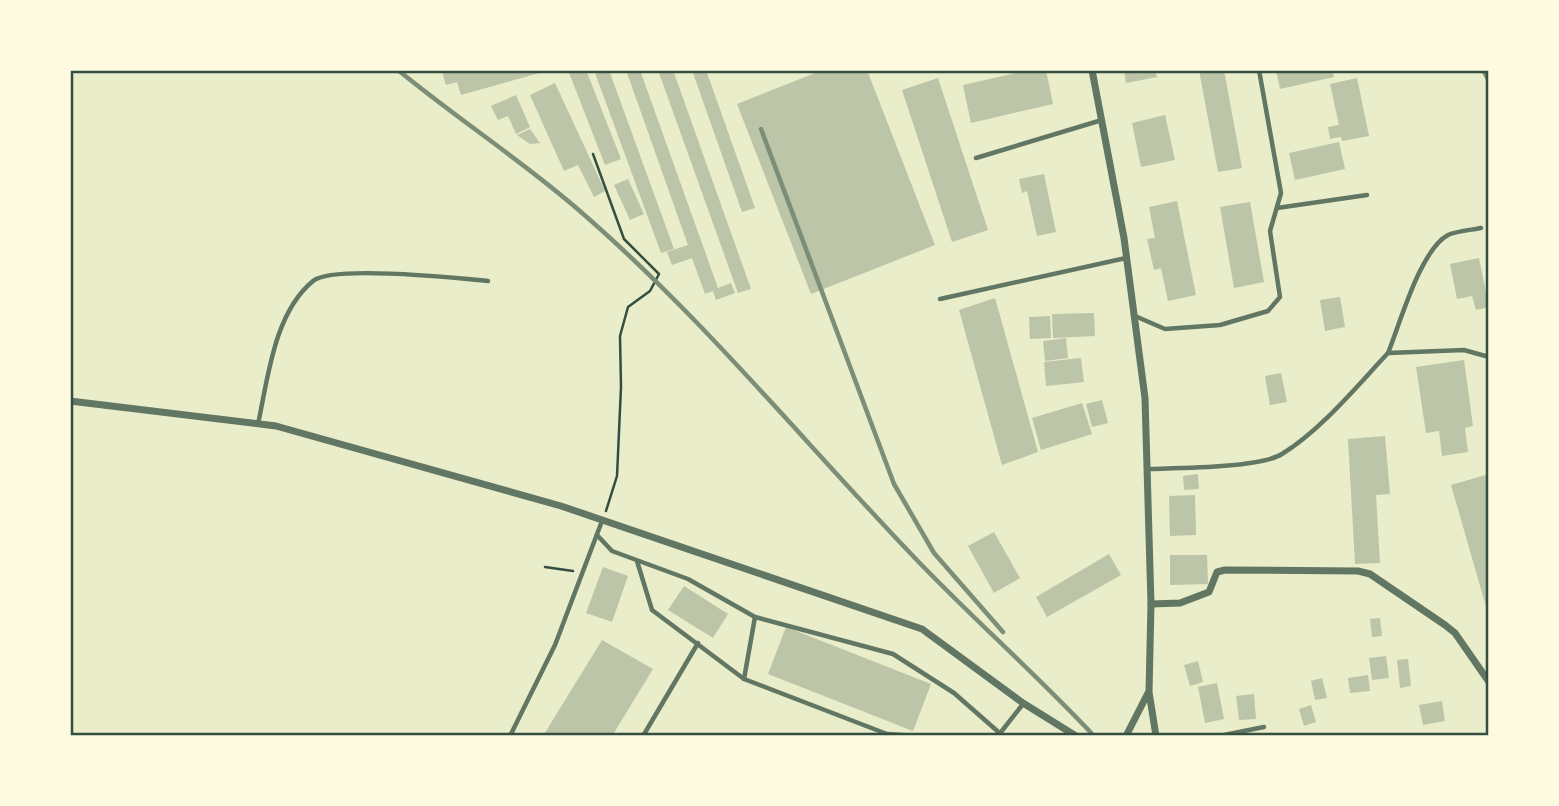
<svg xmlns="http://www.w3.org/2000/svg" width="1559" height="806" viewBox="0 0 1559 806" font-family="'Open Sans',sans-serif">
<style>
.building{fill:#bcc5a7}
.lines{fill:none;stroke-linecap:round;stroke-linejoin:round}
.path{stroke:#344e41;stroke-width:2.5}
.service{stroke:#617663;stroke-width:4.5}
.minor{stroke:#617663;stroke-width:7}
.rail{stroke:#7c8e77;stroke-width:4.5}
.neatline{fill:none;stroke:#344e41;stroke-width:2.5}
</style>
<rect width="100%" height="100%" fill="#e9edc9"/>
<!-- building -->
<g class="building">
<path d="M451 70H542L543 72 461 95 457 82 446 85 442 72Z"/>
<path d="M568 70H586L621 159 605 165Z"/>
<path d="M594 70H609L674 249 661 253Z"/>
<path d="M626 70H640L718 288 731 283 735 293 716 300 713 291 705 294 692 258 672 265 667 252 688 245Z"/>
<path d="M658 70H673L751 289 738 293Z"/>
<path d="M692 70H706L755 208 742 212Z"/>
<path d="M823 70H867L935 245 811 294 737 104Z"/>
<path d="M1029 70H1046L1053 104 971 123 963 85Z"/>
<path d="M1124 70H1155L1157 77 1126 83Z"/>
<path d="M1199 70H1224L1242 168 1218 172Z"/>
<path d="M1276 70H1332L1334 77 1280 89Z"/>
<path d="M938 78 988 230 952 242 902 90Z"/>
<path d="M1357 78 1369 136 1342 141 1341 137 1330 139 1328 127 1339 125 1330 84Z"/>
<path d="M555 83 605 191 594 197 578 165 564 171 530 95Z"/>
<path d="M516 95 530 127 516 134 508 116 498 120 491 106Z"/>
<path d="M1165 115 1175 160 1141 167 1132 123Z"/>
<path d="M530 129 540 143 530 144 517 135Z"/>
<path d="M1339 142 1345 169 1295 180 1289 153Z"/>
<path d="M1044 174 1056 232 1037 236 1027 191 1022 193 1019 179Z"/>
<path d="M628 179 644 214 630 220 614 185Z"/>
<path d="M1177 201 1196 295 1168 301 1161 268 1154 270 1147 239 1155 238 1149 207Z"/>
<path d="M1250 202 1264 282 1234 288 1220 207Z"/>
<path d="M1479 258 1489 307 1476 310 1472 296 1457 299 1450 264Z"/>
<path d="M1340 297 1345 327 1325 331 1320 300Z"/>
<path d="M995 298 1038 452 1002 465 959 310Z"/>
<path d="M1094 313 1095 336 1053 338 1052 314Z"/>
<path d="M1050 316 1051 338 1030 339 1029 317Z"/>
<path d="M1066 338 1068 358 1045 361 1043 341Z"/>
<path d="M1081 358 1084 382 1046 386 1044 362Z"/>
<path d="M1464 360 1473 426 1465 428 1468 452 1442 456 1439 431 1426 433 1416 367Z"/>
<path d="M1281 373 1287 402 1270 405 1265 376Z"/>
<path d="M1102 400 1108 423 1092 427 1086 404Z"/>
<path d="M1082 403 1092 434 1041 450 1032 418Z"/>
<path d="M1385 436 1390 494 1376 495 1380 563 1355 564 1348 439Z"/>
<path d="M1198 474 1199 489 1184 490 1183 476Z"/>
<path d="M1489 474V609L1487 610 1451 485Z"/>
<path d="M1195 495 1196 535 1170 536 1169 496Z"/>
<path d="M994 532 1020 578 994 593 968 546Z"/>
<path d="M1109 554 1121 575 1047 617 1036 597Z"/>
<path d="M1170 555H1207L1208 584 1170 585Z"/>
<path d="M603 567 628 576 612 622 586 613Z"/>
<path d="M684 586 728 614 713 638 668 610Z"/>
<path d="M1380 618 1382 636 1372 637 1370 619Z"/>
<path d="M786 627 931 684 913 731 768 674Z"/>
<path d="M602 640 653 669 612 736H543Z"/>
<path d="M1386 656 1389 678 1372 680 1369 658Z"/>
<path d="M1408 659 1411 686 1400 688 1397 660Z"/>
<path d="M1198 661 1203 682 1190 686 1184 665Z"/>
<path d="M1368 675 1370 691 1350 693 1348 678Z"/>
<path d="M1322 678 1327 698 1315 700 1311 681Z"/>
<path d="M1217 683 1224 719 1205 723 1198 687Z"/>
<path d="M1254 694 1256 719 1239 720 1236 696Z"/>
<path d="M1442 701 1445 721 1423 725 1419 705Z"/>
<path d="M1311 705 1316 722 1304 726 1299 709Z"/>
</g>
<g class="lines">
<!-- path -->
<g class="path">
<path d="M593 154 624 239 659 274 650 291 628 307 620 336 621 387 617 476 606 511"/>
<path d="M545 567 573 571"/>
</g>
<!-- service -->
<g class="service">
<path d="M976 158 1102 120"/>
<path d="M1277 208 1367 195"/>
<path d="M940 299 1126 258"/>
<path d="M1135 316 1165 329 1220 325 1268 311 1280 297 1270 231 1281 193 1259 70"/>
<path d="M1388 353C1400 324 1420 250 1448 235 1457 231 1471 230 1481 228"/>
<path d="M258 424C268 378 274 313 313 281 332 265 458 278 488 281"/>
<path d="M1148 469C1177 468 1260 468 1282 454 1321 430 1357 386 1388 353L1464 350 1489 357"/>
<path d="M597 535 612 551 688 579 755 617 893 654 954 693 1003 736"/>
<path d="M637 561 652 610 744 679 887 734 916 736"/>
<path d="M744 679 755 617"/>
<path d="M1001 732 1023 704"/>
<path d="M510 736 555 645 602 521"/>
<path d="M643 736 698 643"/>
<path d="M1219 736 1264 727"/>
</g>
<!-- minor -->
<g class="minor">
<path d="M1092 70 1124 238 1145 398 1151 604 1149 692 1156 736"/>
<path d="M70 401 276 426 561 506 922 629 1023 703 1076 736"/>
<path d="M1151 604 1180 603 1209 592 1217 572 1225 570 1358 571 1370 574 1445 625 1455 633 1489 682"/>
<path d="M1126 736 1148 693"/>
</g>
<!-- rail -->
<g class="rail">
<path d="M398 70C455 117 518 158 574 206 698 312 801 439 913 556 972 618 1036 674 1094 736"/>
<path d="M1483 70 1489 81"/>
<path d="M761 129 894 484 934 553 1003 632"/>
</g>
</g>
<!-- border -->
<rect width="1559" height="806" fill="none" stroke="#fefae0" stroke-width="144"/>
<rect x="72" y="72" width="1415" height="662" class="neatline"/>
</svg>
